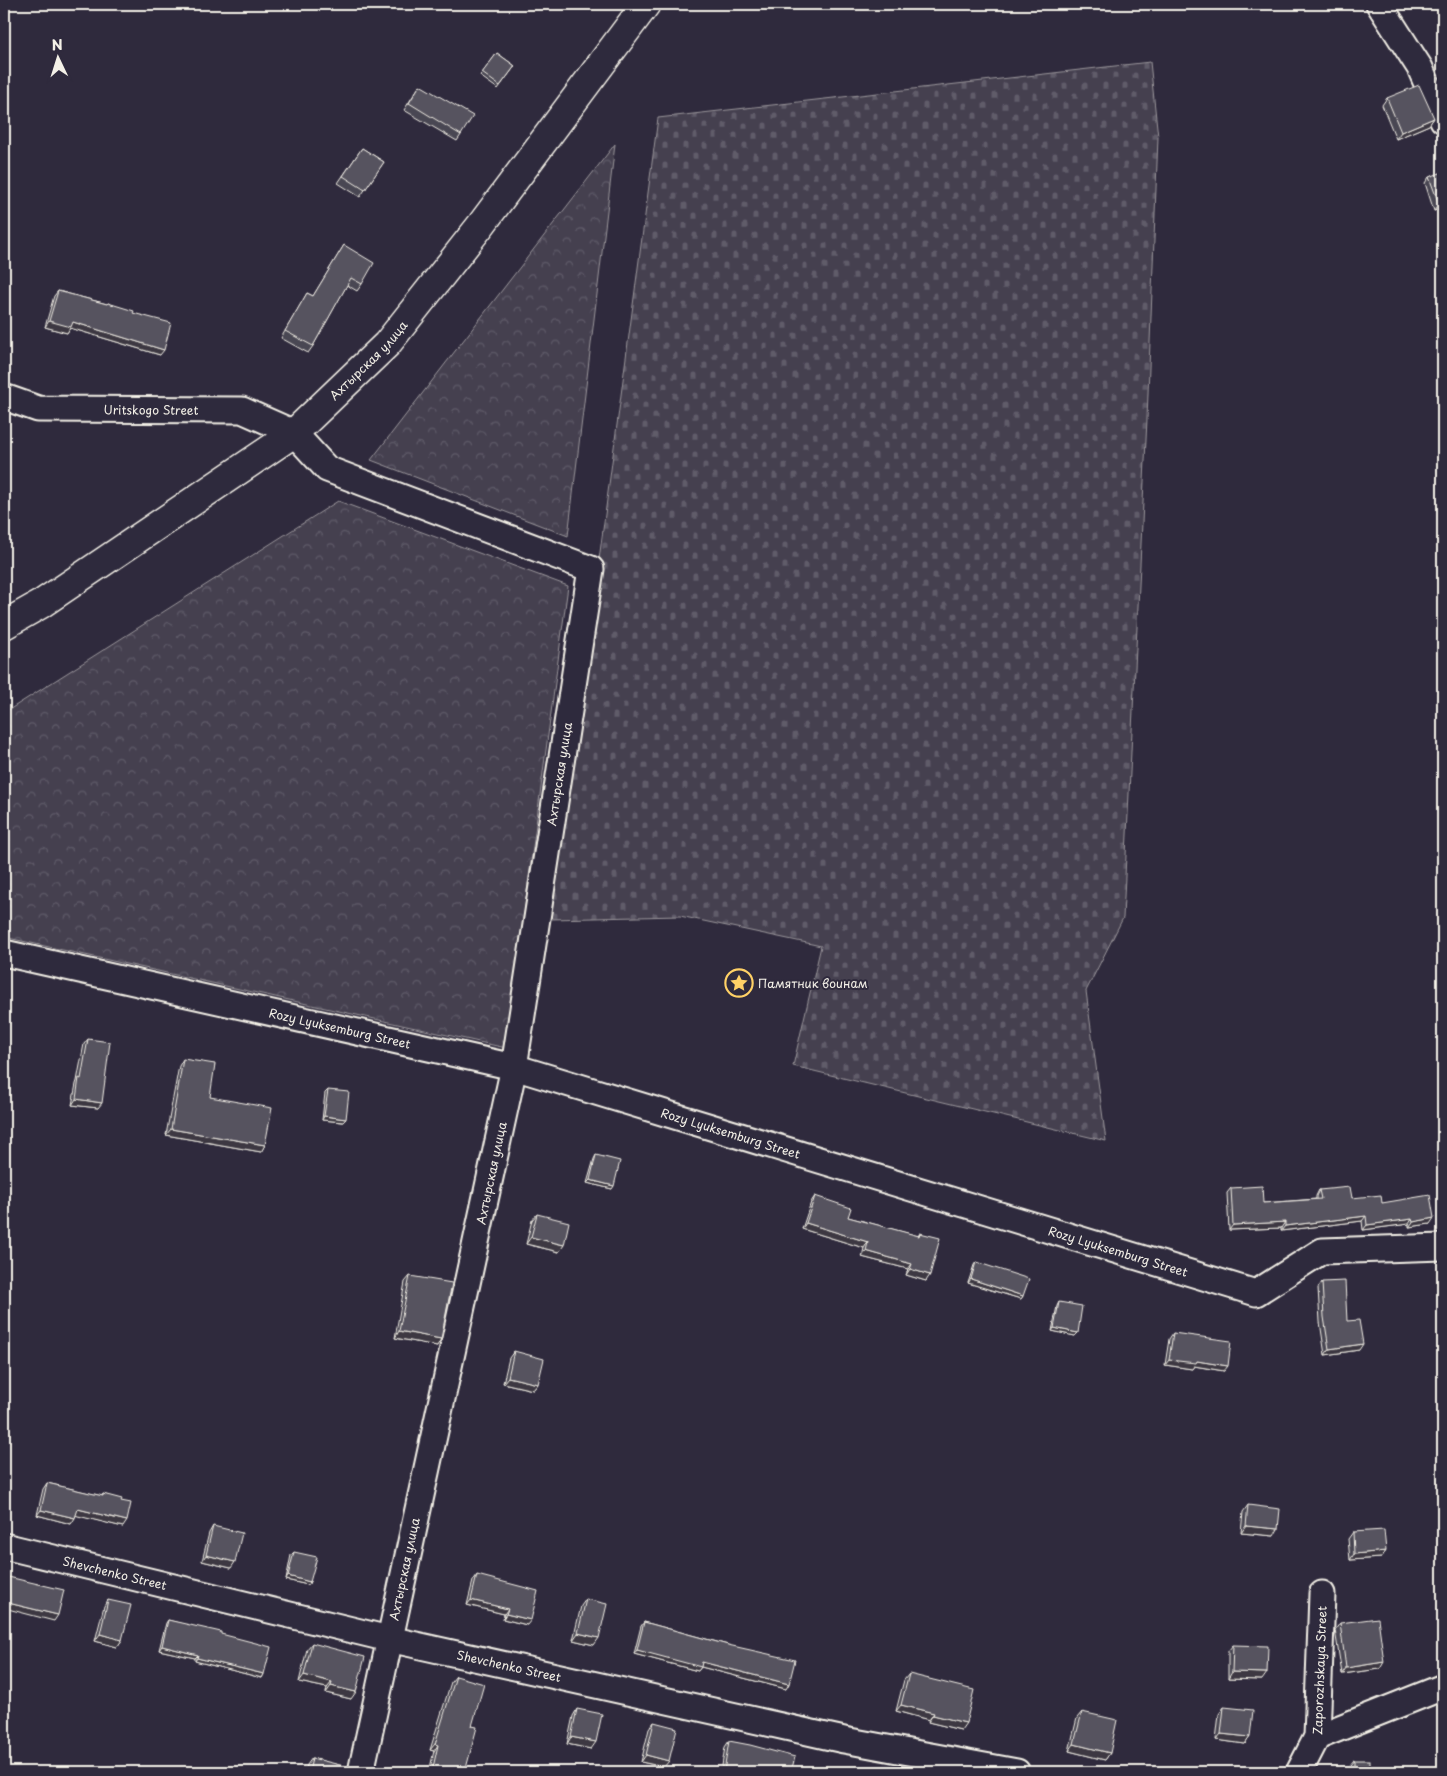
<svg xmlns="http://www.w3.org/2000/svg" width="1447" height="1776" viewBox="0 0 1447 1776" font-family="'Playpen Sans',sans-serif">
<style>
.forest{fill:url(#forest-crowns);stroke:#9c989c}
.cemetery{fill:url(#cemetery-stones);stroke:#9c989c}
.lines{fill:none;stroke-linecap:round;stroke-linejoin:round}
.street-casing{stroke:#f4f1e8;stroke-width:29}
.highway-casing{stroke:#f4f1e8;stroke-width:31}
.street{stroke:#2f2a3d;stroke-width:25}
.highway{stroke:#2f2a3d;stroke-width:28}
.wall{fill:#4a4752;stroke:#f4f1e8}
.shaded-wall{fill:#3c3942;stroke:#f4f1e8}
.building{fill:#56525f;stroke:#f4f1e8}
.labels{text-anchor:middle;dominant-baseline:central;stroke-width:4;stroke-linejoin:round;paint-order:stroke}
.street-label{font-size:12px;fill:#f4f1e8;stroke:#2f2a3d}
.poi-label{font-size:12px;fill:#f4f1e8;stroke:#2f2a3d;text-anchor:start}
</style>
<defs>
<pattern id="forest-crowns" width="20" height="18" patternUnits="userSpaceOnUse" patternTransform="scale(1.25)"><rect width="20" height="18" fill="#454050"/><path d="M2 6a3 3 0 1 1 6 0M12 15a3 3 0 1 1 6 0" fill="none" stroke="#605c69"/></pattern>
<pattern id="cemetery-stones" width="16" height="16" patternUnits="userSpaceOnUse" patternTransform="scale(1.25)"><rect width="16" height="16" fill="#454050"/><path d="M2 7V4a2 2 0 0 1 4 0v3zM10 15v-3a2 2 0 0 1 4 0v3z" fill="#605c69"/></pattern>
</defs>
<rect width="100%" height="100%" fill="#2f2a3d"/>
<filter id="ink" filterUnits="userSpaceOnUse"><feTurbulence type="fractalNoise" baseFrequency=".02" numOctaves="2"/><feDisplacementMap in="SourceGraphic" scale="10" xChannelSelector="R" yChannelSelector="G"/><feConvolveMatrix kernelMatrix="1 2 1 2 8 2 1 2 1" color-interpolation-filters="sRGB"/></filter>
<g filter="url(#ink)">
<!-- forest -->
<g class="forest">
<path d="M615 144 568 536 371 460Z"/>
<path d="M338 501 568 586 506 1048 4 937V713Z"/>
</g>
<!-- cemetery -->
<path class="cemetery" d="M1150 62 1158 137 1147 419 1123 918 1086 991 1106 1141 793 1066 821 946 680 916 551 919 658 118Z"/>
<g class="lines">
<!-- street casing -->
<g class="street-casing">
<g id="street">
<path d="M1379 4 1420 68 1443 120"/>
<path id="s1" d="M4 397 38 409 242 410 294 433 327 469 591 569 514 1067 361 1772"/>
<path id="s2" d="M4 953 514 1067 1256 1293 1322 1251 1443 1247"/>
<path id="s3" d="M4 1546 389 1639 844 1740 1017 1772"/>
<path d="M1317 1737 1443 1687"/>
<path id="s4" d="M1299 1772 1317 1737 1322 1594"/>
</g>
</g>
<!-- highway casing -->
<g class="highway-casing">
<g id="highway">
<path id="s5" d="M4 625 41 604 294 433 387 344 481 225 646 4"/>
</g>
</g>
<!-- street -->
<use href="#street" class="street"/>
<!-- highway -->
<use href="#highway" class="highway"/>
</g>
<!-- wall -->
<g class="wall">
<path d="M497 53 515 66 498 89 480 76Z"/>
<path d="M420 85 461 135 457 141 404 110Z"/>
<path d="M1387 98 1434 118 1429 125 1396 139 1382 105Z"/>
<path d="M362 148 384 162 360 197 338 183Z"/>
<path d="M1429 177 1443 208 1434 211 1425 183Z"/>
<path d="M344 245 362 284 357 291 347 285 313 346 308 353 281 338 303 300 307 293 313 296Z"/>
<path d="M58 291 107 304 108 303 133 313 160 355 70 328 67 333 45 327 54 296Z"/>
<path d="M88 1039 98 1108 72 1105 76 1084 77 1081 84 1044Z"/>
<path d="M183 1059 210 1097 265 1145 261 1152 166 1135 179 1066Z"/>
<path d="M328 1090 343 1122 322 1120 325 1093Z"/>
<path d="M596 1155 612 1189 587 1183 594 1159Z"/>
<path d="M1231 1188 1263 1203 1316 1199V1196L1319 1190 1352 1198 1382 1203 1430 1224 1409 1227V1224L1363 1230 1362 1221 1281 1231V1228L1229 1230 1227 1193Z"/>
<path d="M815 1196 848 1217 918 1236 920 1233 926 1281 906 1275 908 1269 862 1257 864 1248 802 1229 811 1202Z"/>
<path d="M537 1214 559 1252 526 1244 532 1220Z"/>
<path d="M976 1262 1023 1296 1021 1299 968 1283 974 1265Z"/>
<path d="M410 1276 437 1346 395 1338 405 1282Z"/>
<path d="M1322 1282 1359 1350 1325 1355 1320 1322 1318 1288Z"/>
<path d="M1059 1302 1075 1336 1052 1331 1057 1306Z"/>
<path d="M1173 1333 1224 1371 1194 1366 1192 1369 1165 1365 1169 1339Z"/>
<path d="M514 1351 538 1384 533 1390 503 1383 509 1358Z"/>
<path d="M47 1483 102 1496 103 1494 121 1501 123 1527 76 1515 71 1524 37 1515 43 1489Z"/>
<path d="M1248 1505 1274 1536 1241 1533 1243 1512Z"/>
<path d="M213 1526 231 1568 202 1561 209 1533Z"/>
<path d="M1353 1532 1386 1551 1381 1558 1350 1560 1348 1539Z"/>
<path d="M294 1552 310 1582 308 1585 286 1580 291 1555Z"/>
<path d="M477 1575 527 1625 503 1619 504 1614 467 1605 473 1581Z"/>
<path d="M586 1599 594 1645 573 1640 581 1606Z"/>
<path d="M108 1600 122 1640 117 1647 95 1641 104 1606Z"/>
<path d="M168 1620 221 1634 264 1674 262 1678 195 1661V1658L159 1650 166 1623Z"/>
<path d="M644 1622 728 1645 786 1689 701 1667 698 1671 634 1654 641 1626Z"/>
<path d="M1340 1623 1380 1669 1342 1674 1335 1630Z"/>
<path d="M312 1643 351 1699 326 1693 327 1688 299 1682 307 1649Z"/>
<path d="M1233 1645 1262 1680 1228 1679V1651Z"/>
<path d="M909 1674 961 1730 928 1722 929 1720 896 1711 904 1680Z"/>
<path d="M456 1676 472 1726 465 1772H429L434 1751 430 1750 451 1682Z"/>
<path d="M1224 1707 1250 1737 1245 1744 1216 1740 1219 1714Z"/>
<path d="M577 1709 591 1749 567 1744 573 1716Z"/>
<path d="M1082 1712 1110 1753 1105 1760 1069 1751 1077 1718Z"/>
<path d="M654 1722 664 1767 641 1762 649 1729Z"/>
<path d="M729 1741 791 1772H721L725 1747Z"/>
<path d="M312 1758 353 1772H305L307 1765Z"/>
<path d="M1354 1760 1370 1772H1350V1765Z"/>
</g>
<!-- shaded-wall -->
<g class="shaded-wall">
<path d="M1434 118 1429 125 1396 139 1401 132Z"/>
<path d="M1443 203V208L1434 211 1439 204Z"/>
<path d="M49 321 73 322 164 350 160 355 70 328 67 333 45 327Z"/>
<path d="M76 1099 102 1103 98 1108 72 1105Z"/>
<path d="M324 1116 346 1119 343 1122 322 1120Z"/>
<path d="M171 1129 265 1145 261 1152 166 1135Z"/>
<path d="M590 1180 614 1186 612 1189 587 1183Z"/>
<path d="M1366 1216 1362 1221 1281 1231 1285 1226Z"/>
<path d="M1434 1218 1430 1224 1409 1227 1413 1222Z"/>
<path d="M1412 1219 1409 1224 1363 1230 1367 1225Z"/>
<path d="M1285 1222 1281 1228 1229 1230 1233 1225Z"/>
<path d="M806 1223 868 1242 864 1248 802 1229Z"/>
<path d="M531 1237 564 1245 559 1252 526 1244Z"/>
<path d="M866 1251 912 1264 908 1269 862 1257Z"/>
<path d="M910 1269 930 1275 926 1281 906 1275Z"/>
<path d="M971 1279 1023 1296 1021 1299 968 1283Z"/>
<path d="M1054 1328 1078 1333 1075 1336 1052 1331Z"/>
<path d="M399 1331 441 1339 437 1346 395 1338Z"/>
<path d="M1363 1344 1359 1350 1325 1355 1329 1349Z"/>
<path d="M1169 1360 1197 1361 1228 1366 1224 1371 1194 1366 1192 1369 1165 1365Z"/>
<path d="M508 1377 538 1384 533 1390 503 1383Z"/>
<path d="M78 1509 127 1521 123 1527 74 1515Z"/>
<path d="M41 1510 75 1518 71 1524 37 1515Z"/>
<path d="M1246 1526 1278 1529 1274 1536 1241 1533Z"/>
<path d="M1386 1551 1381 1558 1350 1560 1354 1554Z"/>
<path d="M206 1555 235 1562 231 1568 202 1561Z"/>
<path d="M288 1576 310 1582 308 1585 286 1580Z"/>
<path d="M471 1600 508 1609 504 1614 467 1605Z"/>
<path d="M4 1602 58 1615 54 1621 4 1608Z"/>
<path d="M506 1614 531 1620 527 1625 503 1619Z"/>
<path d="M578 1633 599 1638 594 1645 573 1640Z"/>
<path d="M100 1634 122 1640 117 1647 95 1641Z"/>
<path d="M162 1646 198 1655 195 1658 159 1650Z"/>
<path d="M637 1650 702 1662 789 1684 786 1689 701 1667 698 1671 634 1654Z"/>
<path d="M197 1658 264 1674 262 1678 195 1661Z"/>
<path d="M1384 1662 1380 1669 1342 1674 1346 1668Z"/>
<path d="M1232 1672 1267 1673 1262 1680 1228 1679Z"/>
<path d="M304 1675 332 1682 327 1688 299 1682Z"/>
<path d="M331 1686 356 1692 351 1699 326 1693Z"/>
<path d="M901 1705 934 1713 929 1720 896 1711Z"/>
<path d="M933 1715 966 1723 961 1730 928 1722Z"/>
<path d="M1221 1734 1250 1737 1245 1744 1216 1740Z"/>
<path d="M571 1737 596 1742 591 1749 567 1744Z"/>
<path d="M435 1744 438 1745 434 1751 430 1750Z"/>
<path d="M1074 1744 1110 1753 1105 1760 1069 1751Z"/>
<path d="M646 1755 669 1761 664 1767 641 1762Z"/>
</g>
<!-- building -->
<g class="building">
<path d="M497 53 515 66 500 86 482 73Z"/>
<path d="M420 85 473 116 461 135 409 103Z"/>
<path d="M1419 85 1434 118 1401 132 1387 98Z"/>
<path d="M362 148 384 162 365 190 343 176Z"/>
<path d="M1443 172V203L1439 204 1429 177Z"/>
<path d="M344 245 374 263 362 284 351 278 313 346 285 331 307 293 313 296Z"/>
<path d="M4 274 7 275 4 286Z"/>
<path d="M58 291 107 304 108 303 134 311 133 313 171 323 164 350 73 322 71 327 49 321Z"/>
<path d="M88 1039 110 1042 102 1103 76 1099 79 1078 81 1079Z"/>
<path d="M183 1059 215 1064 210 1097 272 1108 265 1145 171 1129Z"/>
<path d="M328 1090 349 1092 346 1119 324 1116Z"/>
<path d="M596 1155 620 1161 614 1186 590 1180Z"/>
<path d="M1262 1186 1263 1203 1321 1199 1319 1190 1350 1187 1352 1198 1381 1195 1382 1203 1430 1195 1434 1218 1413 1222 1412 1219 1367 1225 1366 1216 1285 1226V1222L1233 1225 1231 1188Z"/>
<path d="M815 1196 851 1208 848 1217 919 1236 920 1233 940 1238 930 1275 910 1269 912 1264 866 1251 868 1242 806 1223Z"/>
<path d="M537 1214 569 1222 564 1245 531 1237Z"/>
<path d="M976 1262 1029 1279 1023 1296 971 1279Z"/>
<path d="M410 1276 452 1283 441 1339 399 1331Z"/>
<path d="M1345 1281 1347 1321 1359 1320 1363 1344 1329 1349 1324 1317 1322 1282Z"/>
<path d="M1059 1302 1082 1306 1078 1333 1054 1328Z"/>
<path d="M1173 1333 1231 1341 1228 1366 1197 1361 1196 1363 1169 1360Z"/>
<path d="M514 1351 544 1359 538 1384 508 1377Z"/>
<path d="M47 1483 103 1496V1494L122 1499 121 1501 131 1503 127 1521 78 1509 75 1518 41 1510Z"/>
<path d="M1248 1505 1280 1509 1278 1529 1246 1526Z"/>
<path d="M213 1526 242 1533 235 1562 206 1555Z"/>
<path d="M1384 1530 1386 1551 1354 1554 1353 1532Z"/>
<path d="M294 1552 317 1557 310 1582 288 1576Z"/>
<path d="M477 1575 538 1591 531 1620 506 1614 508 1609 471 1600Z"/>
<path d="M4 1576 64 1590 58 1615 4 1602Z"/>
<path d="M586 1599 607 1604 599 1638 578 1633Z"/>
<path d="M108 1600 131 1605 122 1640 100 1634Z"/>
<path d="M1378 1618 1384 1662 1346 1668 1340 1623Z"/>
<path d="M168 1620 221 1632V1634L271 1647 264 1674 197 1658 198 1655 162 1646Z"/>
<path d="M644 1622 728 1645 795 1660 789 1684 702 1662 701 1667 637 1650Z"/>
<path d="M312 1643 365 1657 356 1692 331 1686 332 1682 304 1675Z"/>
<path d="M1233 1645 1268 1646 1267 1673 1232 1672Z"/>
<path d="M909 1674 974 1690 966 1723 933 1715 934 1713 901 1705Z"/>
<path d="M456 1676 484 1684 472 1726 477 1727 465 1772H432L438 1745 435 1744Z"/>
<path d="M1224 1707 1253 1710 1250 1737 1221 1734Z"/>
<path d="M577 1709 602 1714 596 1742 571 1737Z"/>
<path d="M1082 1712 1117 1720 1110 1753 1074 1744Z"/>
<path d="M654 1722 677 1728 669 1761 646 1755Z"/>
<path d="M729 1741 750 1745 795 1757 791 1772H731L724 1771Z"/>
<path d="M312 1758 352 1768 353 1772H309Z"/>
<rect x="1354" y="1760" width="16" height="12"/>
</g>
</g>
<!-- icons -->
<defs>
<g id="sight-ring" transform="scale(1.4375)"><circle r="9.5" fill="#2f2a3d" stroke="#ffd166" stroke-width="1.5"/><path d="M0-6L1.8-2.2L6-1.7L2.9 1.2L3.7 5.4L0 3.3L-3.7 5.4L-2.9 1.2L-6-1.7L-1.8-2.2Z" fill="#ffd166"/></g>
</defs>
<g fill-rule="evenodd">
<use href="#sight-ring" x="739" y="983"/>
</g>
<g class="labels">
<!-- street labels -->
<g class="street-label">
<text stroke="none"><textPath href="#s5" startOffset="452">Ахтырская улица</textPath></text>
<text stroke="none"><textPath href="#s1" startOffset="149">Uritskogo Street</textPath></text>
<text transform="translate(559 774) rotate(-81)">Ахтырская улица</text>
<text stroke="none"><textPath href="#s2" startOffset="344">Rozy Lyuksemburg Street</textPath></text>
<text stroke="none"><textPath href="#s2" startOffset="749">Rozy Lyuksemburg Street</textPath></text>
<text transform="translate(491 1173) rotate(-78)">Ахтырская улица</text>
<text stroke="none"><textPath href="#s2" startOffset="1154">Rozy Lyuksemburg Street</textPath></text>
<text transform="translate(404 1569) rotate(-78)">Ахтырская улица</text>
<text stroke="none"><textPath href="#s3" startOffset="114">Shevchenko Street</textPath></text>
<text stroke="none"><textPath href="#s3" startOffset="519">Shevchenko Street</textPath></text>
<text stroke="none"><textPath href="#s4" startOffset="106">Zaporozhskaya Street</textPath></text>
</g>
<!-- poi labels -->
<g class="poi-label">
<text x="758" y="983">Памятник воинам</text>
</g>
</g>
<!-- margin -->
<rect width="1447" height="1776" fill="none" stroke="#2f2a3d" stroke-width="20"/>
<rect x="10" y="10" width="1427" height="1756" fill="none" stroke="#f4f1e8" stroke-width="2" filter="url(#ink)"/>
<!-- north arrow -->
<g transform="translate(58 58) rotate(356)" stroke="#2f2a3d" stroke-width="4" paint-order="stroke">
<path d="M0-4L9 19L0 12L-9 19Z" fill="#f4f1e8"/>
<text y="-8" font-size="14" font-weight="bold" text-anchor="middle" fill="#f4f1e8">N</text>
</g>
</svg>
